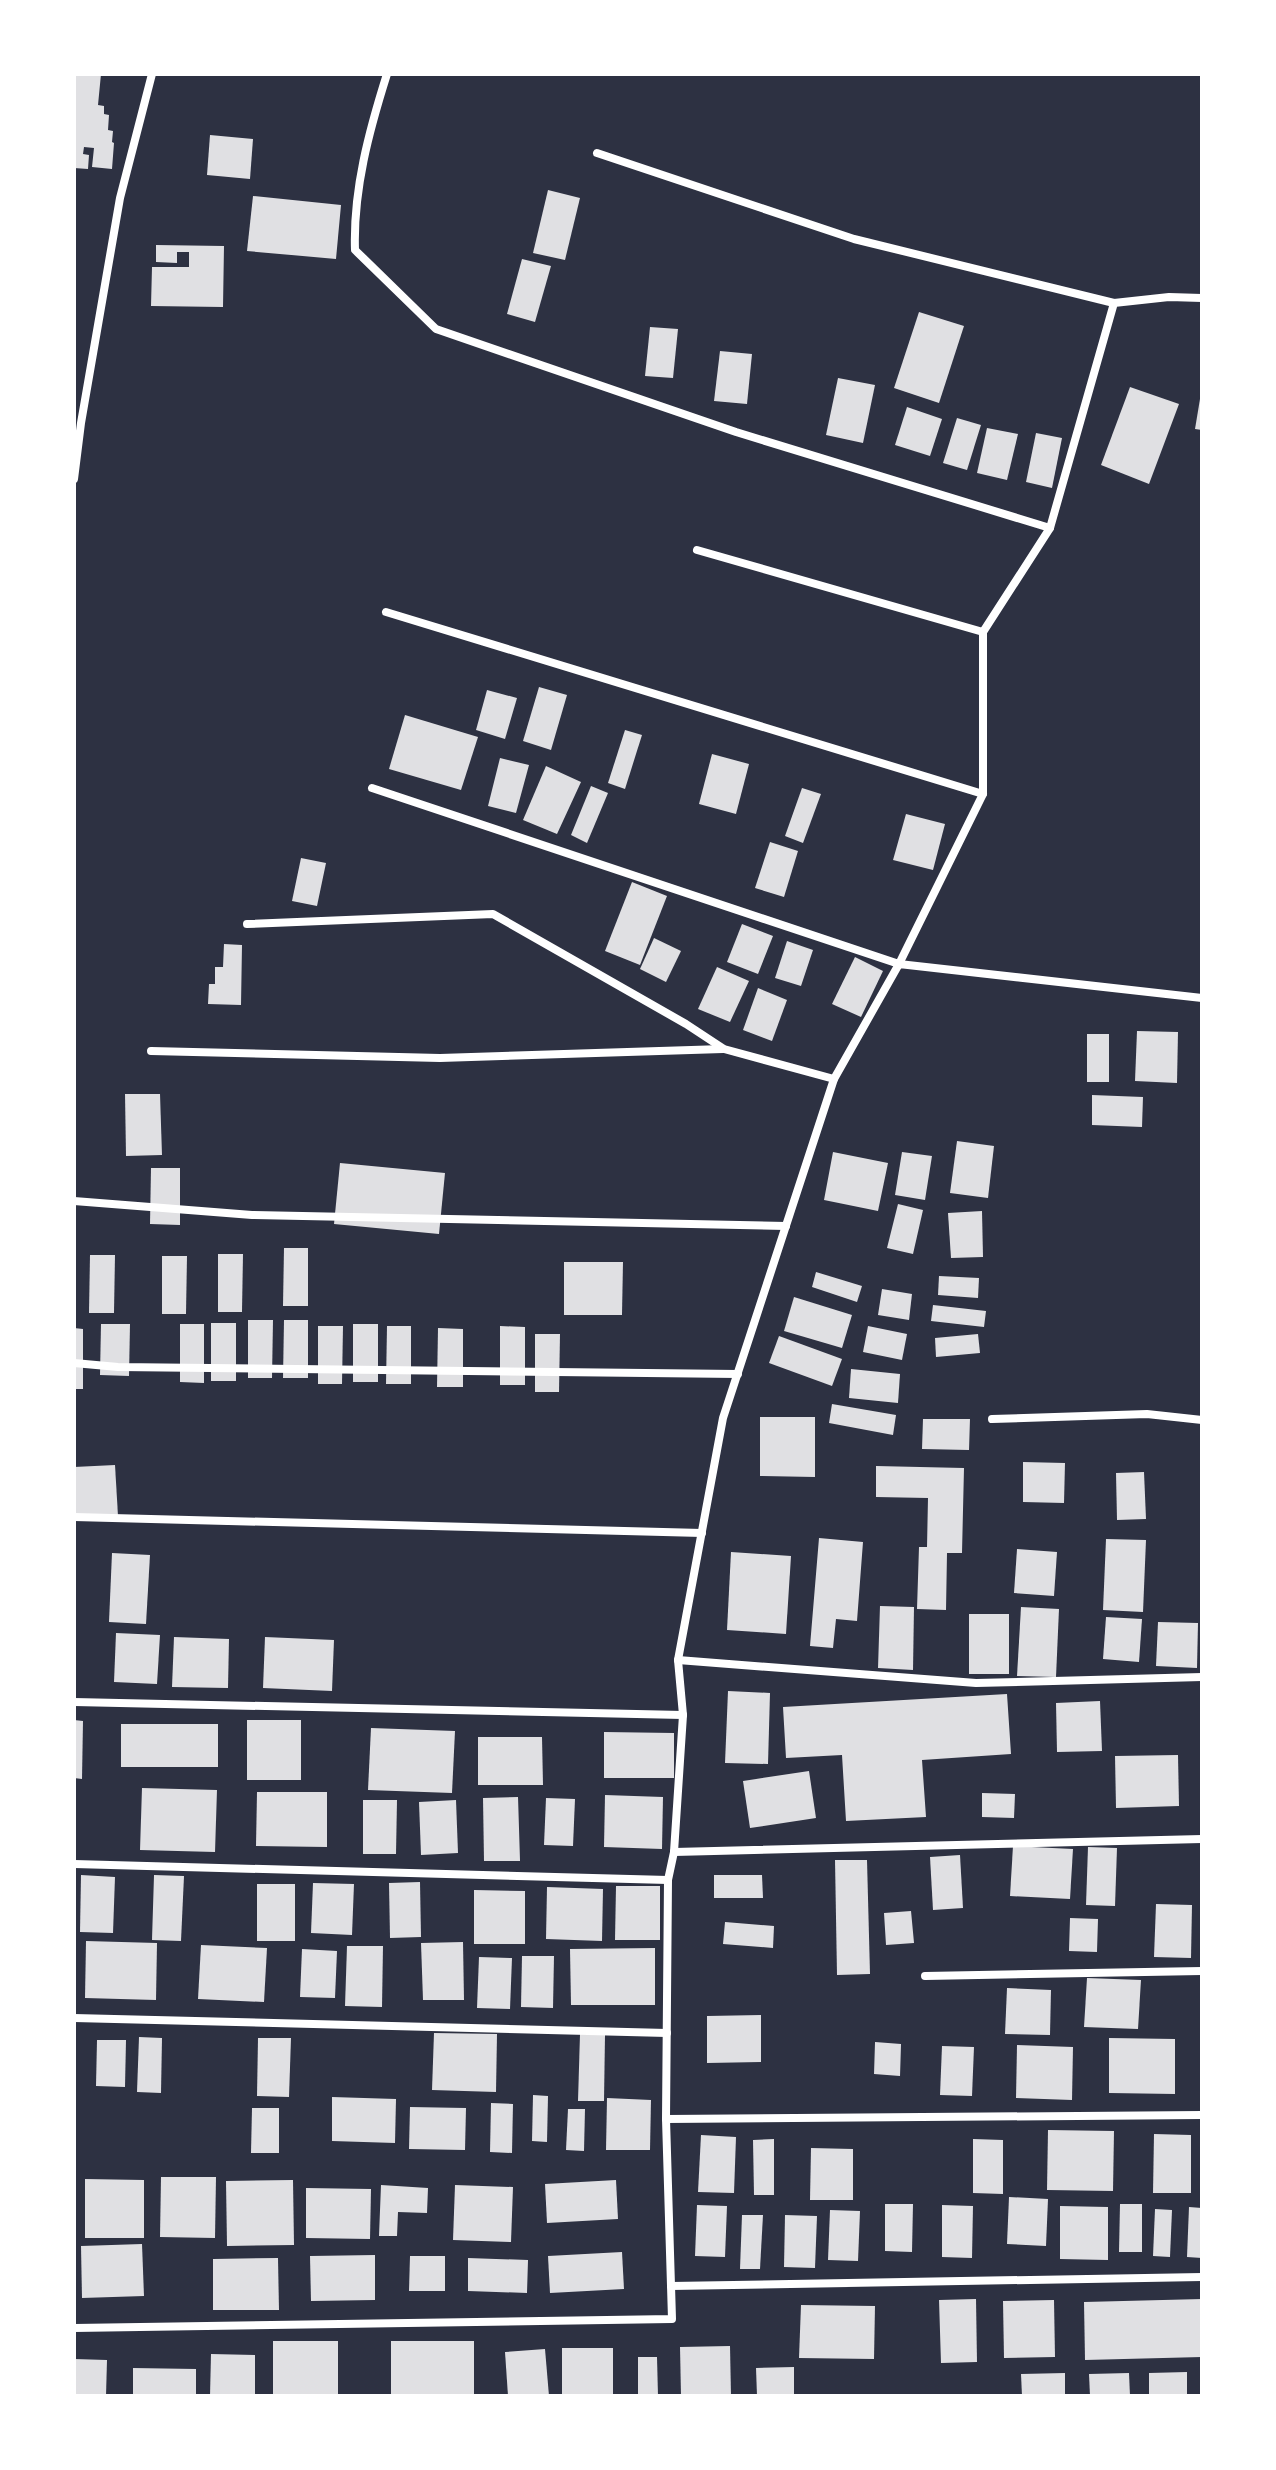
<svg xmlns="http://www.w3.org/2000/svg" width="1276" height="2470" viewBox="0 0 1276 2470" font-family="'Source Sans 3',sans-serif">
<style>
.building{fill:#e0e0e3}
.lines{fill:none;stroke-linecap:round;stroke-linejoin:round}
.minor{stroke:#fff;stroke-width:8}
</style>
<rect width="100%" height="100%" fill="#2d3142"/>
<!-- building -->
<g class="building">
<path d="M74 74H101L98 105 104 106V114L109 115 108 130 113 131 112 142 114 143 112 169 92 167 94 148 84 147 83 154 89 155 88 169 74 168Z"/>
<path d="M210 135 253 139 250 179 207 175Z"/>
<path d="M548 190 580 198 565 260 533 253Z"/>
<path d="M253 196 341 205 336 259 247 251Z"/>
<path d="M156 245 224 246 223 307 151 306 152 267H189V252H177V263L156 262Z"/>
<path d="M522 259 551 266 535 322 507 314Z"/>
<path d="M919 312 964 326 939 403 894 388Z"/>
<path d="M650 327 678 329 673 378 645 376Z"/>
<path d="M720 351 752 354 747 404 714 401Z"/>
<path d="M838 378 875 385 863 443 826 435Z"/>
<path d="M1130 387 1179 404 1149 484 1101 465Z"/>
<path d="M1200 399H1202V430L1195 429Z"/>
<path d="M907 407 942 419 930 456 895 445Z"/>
<path d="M957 418 981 425 967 470 943 463Z"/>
<path d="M987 428 1018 434 1007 480 977 473Z"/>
<path d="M1036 433 1062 438 1052 488 1026 482Z"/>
<path d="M539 687 567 695 551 750 523 741Z"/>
<path d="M487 690 517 698 505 739 476 730Z"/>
<path d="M405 715 478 737 461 790 389 769Z"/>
<path d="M625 730 642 735 625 789 608 783Z"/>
<path d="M712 754 749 764 736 814 699 804Z"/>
<path d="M500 758 529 765 516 813 488 806Z"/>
<path d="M546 766 581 782 557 834 523 820Z"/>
<path d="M591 786 608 793 587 843 571 835Z"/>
<path d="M802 788 821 794 803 843 785 836Z"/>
<path d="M906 814 945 824 933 870 893 860Z"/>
<path d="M770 842 798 851 784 897 755 888Z"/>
<path d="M301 858 326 863 317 906 292 901Z"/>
<path d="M632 882 667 896 640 965 605 951Z"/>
<path d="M742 924 773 936 758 974 727 962Z"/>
<path d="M654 938 681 951 666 982 640 969Z"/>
<path d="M787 941 813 950 801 986 775 978Z"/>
<path d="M224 944 242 945 241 1005 208 1004 209 984H215V967H223Z"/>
<path d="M855 957 883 971 861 1017 832 1004Z"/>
<path d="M717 967 749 981 730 1022 698 1009Z"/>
<path d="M758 988 787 1000 772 1041 743 1030Z"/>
<path d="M1137 1031 1178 1032 1177 1083 1135 1081Z"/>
<rect x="1087" y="1034" width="22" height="48"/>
<path d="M125 1094H160L162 1155 126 1156Z"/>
<path d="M1092 1095 1143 1097 1142 1127 1092 1125Z"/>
<path d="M957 1141 994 1146 988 1198 950 1193Z"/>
<path d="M833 1152 888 1163 878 1211 824 1200Z"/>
<path d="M902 1152 932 1156 925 1200 895 1195Z"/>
<path d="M340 1163 445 1173 439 1234 334 1224Z"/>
<path d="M151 1168H180V1225L150 1224Z"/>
<path d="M898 1204 923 1210 913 1254 887 1248Z"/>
<path d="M982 1211 983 1257 951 1258 948 1213Z"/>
<path d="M284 1248H308V1306H283Z"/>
<path d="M218 1254H243L242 1312H218Z"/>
<path d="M90 1255H115L114 1313H89Z"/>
<path d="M162 1256H187L186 1314H162Z"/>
<path d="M564 1262H623L622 1315H564Z"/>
<path d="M816 1272 862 1286 857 1302 812 1287Z"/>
<path d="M939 1276 979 1278 978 1298 938 1295Z"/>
<path d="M882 1289 912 1294 909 1320 878 1315Z"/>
<path d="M794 1297 852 1315 842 1348 784 1331Z"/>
<path d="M933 1305 986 1311 984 1327 931 1321Z"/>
<path d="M248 1320H273L272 1378H248Z"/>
<path d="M284 1320H308V1378H283Z"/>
<rect x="211" y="1323" width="25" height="58"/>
<path d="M101 1324H130L129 1376 100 1375Z"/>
<path d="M180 1324H204V1383L180 1382Z"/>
<rect x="353" y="1324" width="25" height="58"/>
<path d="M318 1326H343L342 1384H318Z"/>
<path d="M387 1326H411V1384H386Z"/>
<path d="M500 1326 525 1327V1385H500Z"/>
<path d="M868 1326 907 1334 902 1360 863 1352Z"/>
<path d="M74 1328 83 1329V1389H74Z"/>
<path d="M438 1328 463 1329V1387H437Z"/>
<path d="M535 1334H560L559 1392H535Z"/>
<path d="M978 1334 980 1353 936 1357 935 1338Z"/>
<path d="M779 1336 842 1359 832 1386 769 1363Z"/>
<path d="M851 1369 900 1374 898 1403 849 1398Z"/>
<path d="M832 1404 896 1415 893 1435 829 1423Z"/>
<path d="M760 1417H815V1477L760 1476Z"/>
<path d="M923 1419H970L969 1450 922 1449Z"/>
<path d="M1023 1462 1065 1463 1064 1503 1023 1502Z"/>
<path d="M115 1465 118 1516 74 1518V1467Z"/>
<path d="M876 1466 964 1468 962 1553H947L946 1610 917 1609 919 1547H927L928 1498 876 1497Z"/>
<path d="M1144 1472 1146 1519 1117 1520 1116 1473Z"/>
<path d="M819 1538 863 1542 857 1621 836 1619 833 1648 810 1646Z"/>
<path d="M1106 1539 1146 1540 1143 1612 1103 1610Z"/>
<path d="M1017 1549 1057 1552 1054 1596 1014 1593Z"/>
<path d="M731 1552 791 1556 786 1634 727 1630Z"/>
<path d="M112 1553 150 1555 146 1624 109 1622Z"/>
<path d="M880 1606 914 1607 913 1670 878 1668Z"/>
<path d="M1021 1607 1059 1609 1056 1677 1017 1676Z"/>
<rect x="969" y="1614" width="40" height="60"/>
<path d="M1106 1617 1142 1619 1139 1662 1103 1659Z"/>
<path d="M1158 1622 1198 1623 1197 1668 1156 1666Z"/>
<path d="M116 1633 160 1635 157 1684 114 1682Z"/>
<path d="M174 1637 229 1639 228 1688 172 1687Z"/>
<path d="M265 1637 334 1640 332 1691 263 1688Z"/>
<path d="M728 1691 770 1693 768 1764 725 1763Z"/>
<path d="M1007 1694 1011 1754 922 1760 926 1817 846 1821 842 1755 786 1758 783 1707Z"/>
<path d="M1100 1701 1102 1751 1057 1752 1056 1703Z"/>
<path d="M74 1720 83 1721 82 1779 74 1778Z"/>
<rect x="247" y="1720" width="54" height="60"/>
<rect x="121" y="1724" width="97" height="43"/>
<path d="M371 1728 455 1731 452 1793 368 1790Z"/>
<path d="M604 1732 674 1733V1778H604Z"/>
<path d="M478 1737H542L543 1785H478Z"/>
<path d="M1178 1755 1179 1806 1116 1808 1115 1756Z"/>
<path d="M809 1771 816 1818 750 1828 743 1781Z"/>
<path d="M142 1788 217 1790 215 1852 140 1850Z"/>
<path d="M257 1792H327V1847L256 1846Z"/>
<path d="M982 1793 1015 1794 1014 1818 982 1817Z"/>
<path d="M605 1795 663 1797 662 1849 604 1847Z"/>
<path d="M518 1797 520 1861H484L483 1798Z"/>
<path d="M546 1798 575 1799 573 1846 544 1845Z"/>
<path d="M363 1800H397L396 1854H363Z"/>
<path d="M456 1800 458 1853 421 1855 419 1802Z"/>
<path d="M1013 1846 1073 1849 1070 1899 1010 1896Z"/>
<path d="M1088 1847 1117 1848 1115 1906 1086 1905Z"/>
<path d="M960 1855 963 1908 933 1910 930 1857Z"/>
<path d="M835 1860H867L870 1974 837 1975Z"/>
<path d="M81 1875 115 1877 113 1933 80 1932Z"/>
<path d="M154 1875 184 1876 181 1941 152 1940Z"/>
<path d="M714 1875H762L763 1898H714Z"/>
<path d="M420 1882 421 1937 390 1938 389 1883Z"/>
<path d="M313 1883 354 1884 352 1935 311 1933Z"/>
<rect x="257" y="1884" width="38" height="57"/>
<path d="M616 1886H660V1940H615Z"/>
<path d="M547 1887 603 1889 602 1941 546 1939Z"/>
<path d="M474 1890 525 1891V1944H474Z"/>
<path d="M1156 1904 1192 1905 1191 1958 1154 1957Z"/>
<path d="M911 1911 914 1943 886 1945 884 1913Z"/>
<path d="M1070 1918 1098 1919 1097 1952 1069 1951Z"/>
<path d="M725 1922 774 1926 773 1948 723 1944Z"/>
<path d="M86 1941 157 1943 156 2000 85 1998Z"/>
<path d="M463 1942 464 2000H423L421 1943Z"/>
<path d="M201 1945 267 1948 264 2002 198 1999Z"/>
<path d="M347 1946H383L382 2007 345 2006Z"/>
<path d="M655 1948V2005H571L570 1949Z"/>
<path d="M302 1949 337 1951 335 1998 300 1997Z"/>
<path d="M522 1956H554L553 2008 521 2007Z"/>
<path d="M479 1957 512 1958 510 2009 477 2008Z"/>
<path d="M1087 1978 1141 1980 1138 2029 1084 2027Z"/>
<path d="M1007 1988 1051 1990 1050 2035 1005 2034Z"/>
<path d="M761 2015V2062L707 2063V2016Z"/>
<path d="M434 2033 497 2034 496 2092 432 2090Z"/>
<path d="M580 2034 605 2035 604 2101H578Z"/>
<path d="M139 2037 162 2038 161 2093 137 2092Z"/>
<path d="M258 2038H291L289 2097 257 2096Z"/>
<path d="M1109 2038 1175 2039V2094L1109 2093Z"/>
<path d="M97 2040H126L125 2087 96 2086Z"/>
<path d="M875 2042 901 2044 900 2076 874 2074Z"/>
<path d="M1017 2045 1073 2047 1072 2100 1016 2098Z"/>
<path d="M942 2046 974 2047 972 2096 940 2095Z"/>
<path d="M533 2095 548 2096 547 2142 532 2141Z"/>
<path d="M332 2097 396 2099 395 2143 332 2141Z"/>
<path d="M607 2098 651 2100 650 2150H606Z"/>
<path d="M491 2103 513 2104 512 2153 490 2152Z"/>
<path d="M410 2107 466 2108 465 2150 409 2149Z"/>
<path d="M252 2108H279V2153H251Z"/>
<path d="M568 2109H585L584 2151 566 2150Z"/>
<path d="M1048 2130 1114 2131 1113 2191 1047 2190Z"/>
<path d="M1154 2134 1191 2135V2193H1153Z"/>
<path d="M701 2135 736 2137 734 2193 698 2192Z"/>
<path d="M774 2139V2195H754L753 2140Z"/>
<path d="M973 2139 1003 2140V2194L973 2193Z"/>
<path d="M811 2148 853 2149V2200H810Z"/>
<path d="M161 2177H216L215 2238 160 2237Z"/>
<path d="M85 2179 144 2180V2238H85Z"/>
<path d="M293 2180 294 2245 227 2246 226 2181Z"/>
<path d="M616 2180 618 2219 547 2223 545 2184Z"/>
<path d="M381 2185 428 2188 427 2213 398 2212 397 2236H379Z"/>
<path d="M455 2185 513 2187 511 2242 453 2240Z"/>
<path d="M306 2188 371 2189 370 2239 306 2238Z"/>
<path d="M1009 2197 1048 2199 1046 2246 1007 2244Z"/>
<path d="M885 2204H913L912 2252 885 2251Z"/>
<path d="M1120 2204H1142V2252H1119Z"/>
<path d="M697 2205 727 2206 725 2257 695 2256Z"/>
<path d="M942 2205 973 2206 972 2258 942 2257Z"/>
<path d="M1060 2206 1108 2207V2260L1060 2259Z"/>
<path d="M1189 2207 1202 2208V2258L1187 2257Z"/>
<path d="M1155 2209 1172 2210 1170 2257 1153 2256Z"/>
<path d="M830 2210 860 2211 858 2261 828 2260Z"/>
<path d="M742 2215H763L760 2269H740Z"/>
<path d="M785 2215 817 2216 815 2268 784 2267Z"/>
<path d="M142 2244 144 2296 82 2298 81 2246Z"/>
<path d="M622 2252 624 2289 550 2293 548 2256Z"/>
<path d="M375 2255V2300L311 2301 310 2256Z"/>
<path d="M410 2256H445V2291H409Z"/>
<path d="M278 2258 279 2310H213V2259Z"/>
<path d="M468 2258 528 2260 527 2293 468 2291Z"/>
<path d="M976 2299 977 2362 941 2363 939 2300Z"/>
<path d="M1202 2299V2357L1085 2360 1084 2302Z"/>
<path d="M1054 2300 1055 2357 1004 2358 1003 2301Z"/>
<path d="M801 2305 875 2306 874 2359 799 2358Z"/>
<rect x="273" y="2341" width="65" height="55"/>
<rect x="391" y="2341" width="83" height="55"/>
<path d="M730 2346 731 2396H681L680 2347Z"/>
<rect x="562" y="2348" width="51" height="48"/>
<path d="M545 2349 549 2396H508L505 2352Z"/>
<path d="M211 2354 255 2355V2396H210Z"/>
<path d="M638 2357H657L658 2396H638Z"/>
<path d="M74 2359 107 2360 106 2396H74Z"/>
<path d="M794 2367V2396H757L756 2368Z"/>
<path d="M133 2368 196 2369V2396H133Z"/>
<path d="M1187 2372V2396H1149V2373Z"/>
<path d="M1065 2373V2396H1022L1021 2374Z"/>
<path d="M1129 2373 1130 2396H1090L1089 2374Z"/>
</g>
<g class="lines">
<!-- minor -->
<g class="minor">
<path d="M387 74C369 131 353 190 355 250L436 329 736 432 1050 528"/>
<path d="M597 153 854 239 1114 303"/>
<path d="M74 479 81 423 120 198 152 74"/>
<path d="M697 550 983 632"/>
<path d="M386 612 983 794"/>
<path d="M372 788 899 964 983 794V632L1050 528 1114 303 1169 297 1202 298"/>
<path d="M247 924 493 914 686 1024 724 1049 834 1079"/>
<path d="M151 1051 440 1058 723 1049"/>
<path d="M74 1201 252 1215 786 1226"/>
<path d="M74 1363 118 1367 738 1374"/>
<path d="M992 1419 1147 1414 1202 1420"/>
<path d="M74 1517 702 1533"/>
<path d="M678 1660 976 1683 1202 1677"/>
<path d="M74 1702 683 1715"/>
<path d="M674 1852 1202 1839"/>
<path d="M74 1864 668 1880"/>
<path d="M925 1976 1202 1971"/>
<path d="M74 2018 667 2033"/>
<path d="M666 2119 668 1880 674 1852 683 1715 678 1660 723 1418 834 1079 899 964 1202 998"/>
<path d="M671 2286 1202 2277"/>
<path d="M74 2328 672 2319 666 2119 1202 2115"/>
</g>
</g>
<!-- border -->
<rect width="1276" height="2470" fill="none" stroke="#ffffff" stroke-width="152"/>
</svg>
